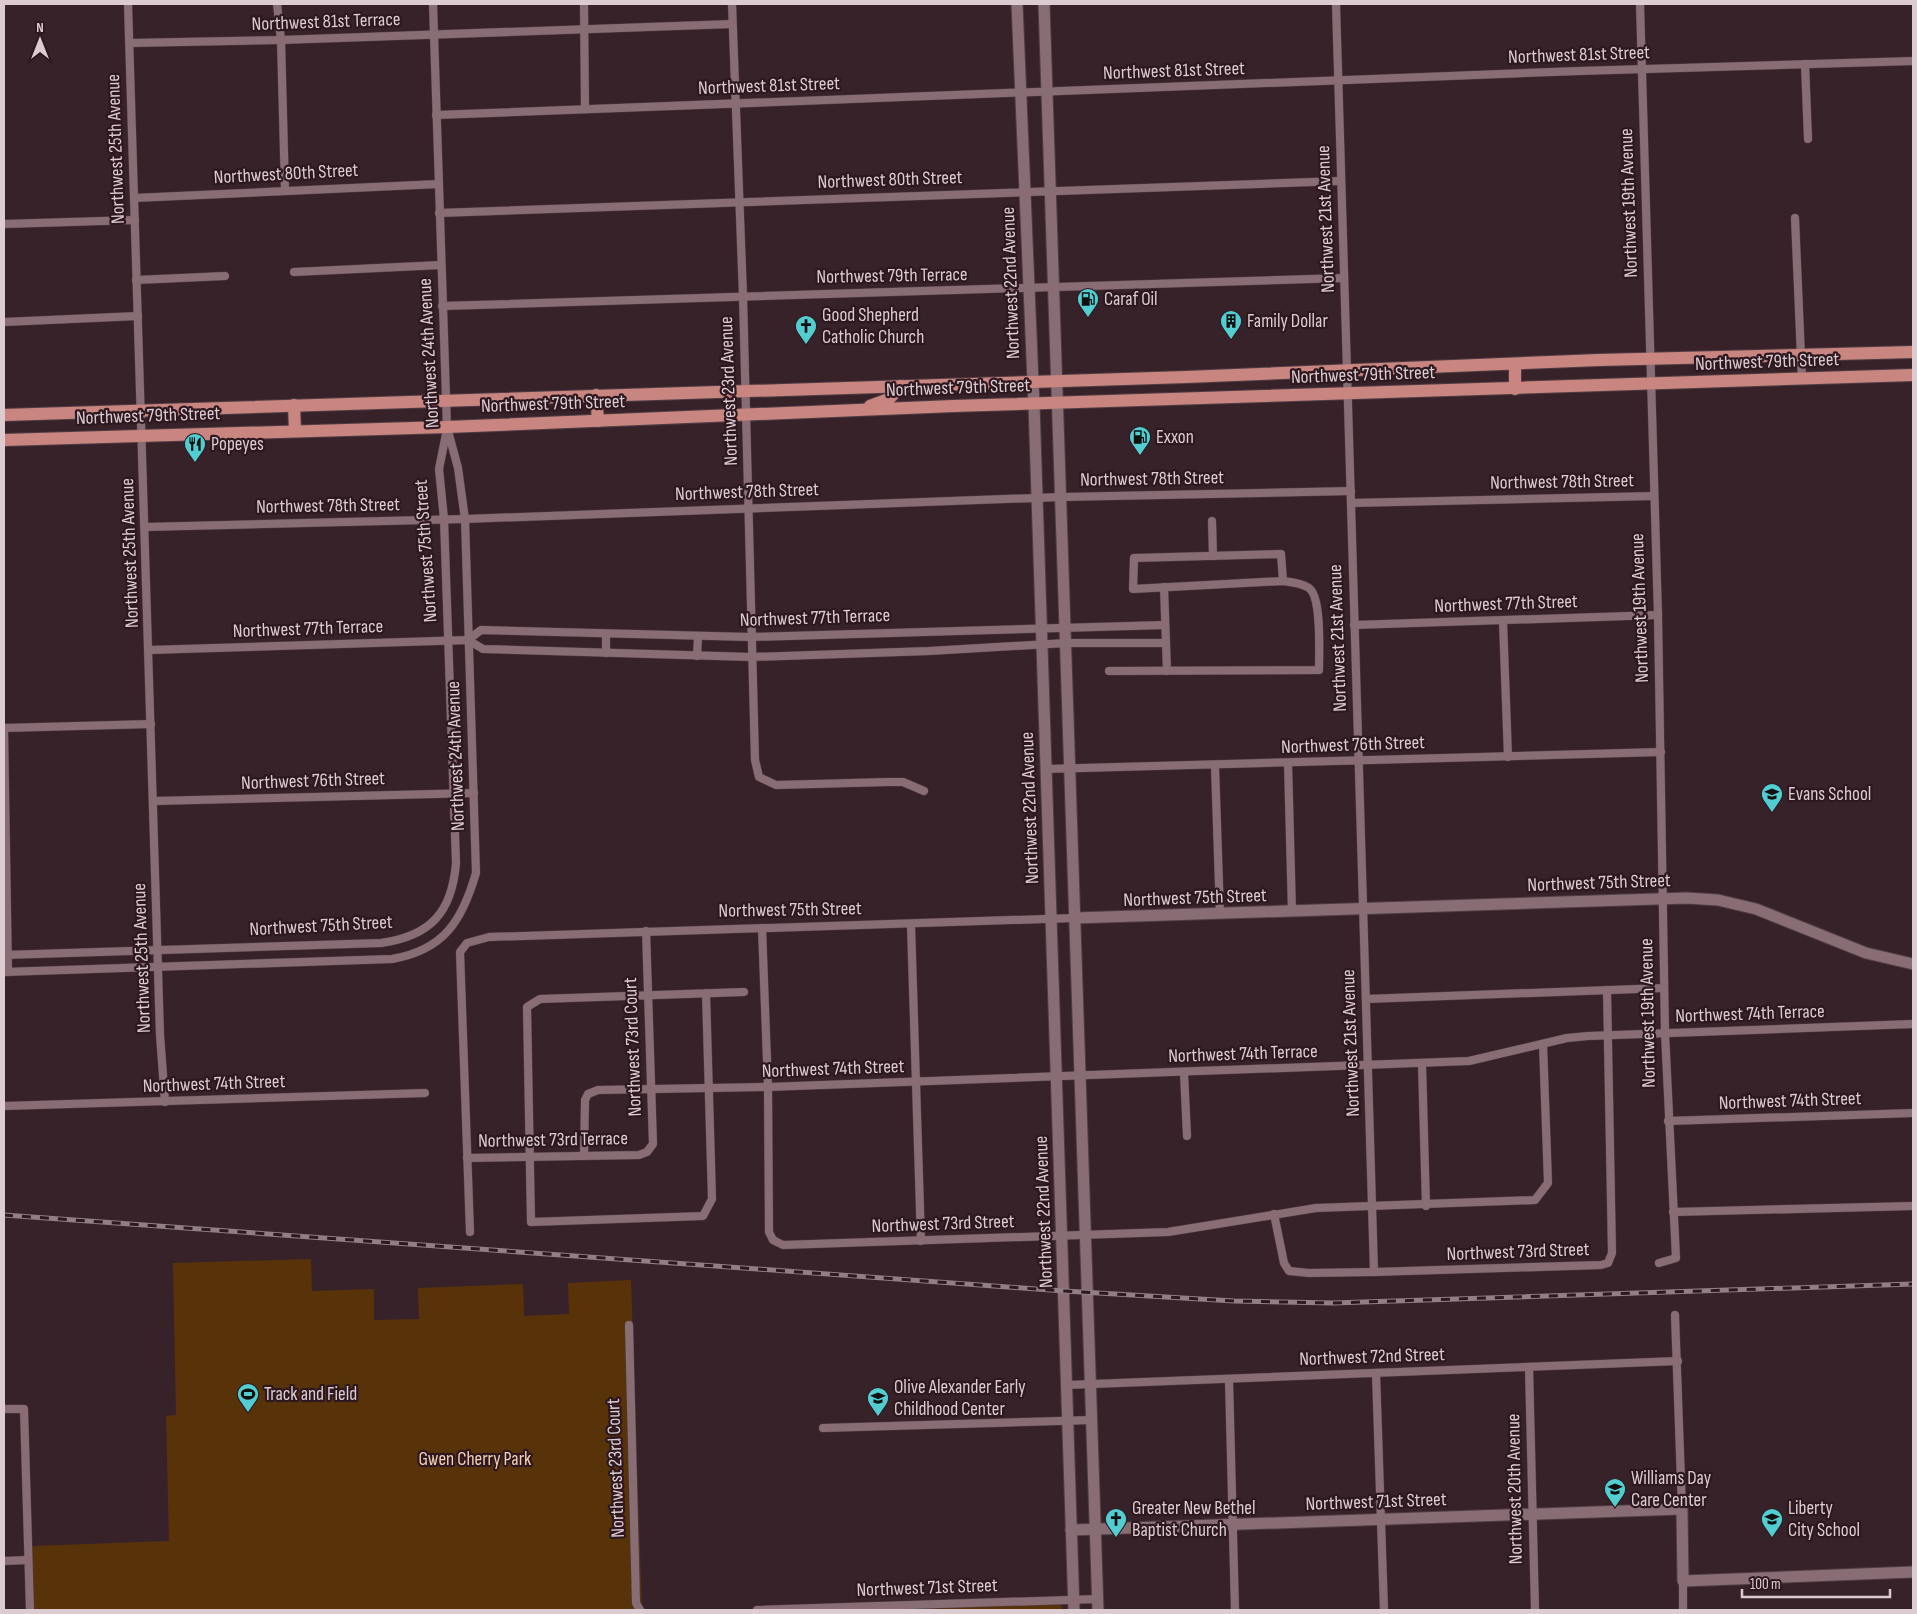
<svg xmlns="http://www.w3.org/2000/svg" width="1917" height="1614" viewBox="0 0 1917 1614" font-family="'Sofia Sans Condensed',sans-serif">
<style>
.green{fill:#58330a}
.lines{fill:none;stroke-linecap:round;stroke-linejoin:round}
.street-casing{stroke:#503d44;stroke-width:9}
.secondary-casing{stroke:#503d44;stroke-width:13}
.primary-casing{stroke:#503d44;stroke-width:14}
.street{stroke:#886d75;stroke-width:8}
.secondary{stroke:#886d75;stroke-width:11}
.primary{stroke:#c9857f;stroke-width:12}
.rail-casing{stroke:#917f84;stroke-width:5}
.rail{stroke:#2e1820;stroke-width:3;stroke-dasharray:9;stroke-linecap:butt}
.labels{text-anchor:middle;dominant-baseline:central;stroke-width:4.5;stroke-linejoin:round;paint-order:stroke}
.street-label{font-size:19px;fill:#dcccd1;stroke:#2e1820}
.poi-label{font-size:19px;fill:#dcccd1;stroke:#2e1820;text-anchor:start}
.park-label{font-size:19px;fill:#f4d0b2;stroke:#2e1820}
</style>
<rect width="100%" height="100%" fill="#382229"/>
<!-- green -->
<g class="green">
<path d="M311 1259 312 1291 374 1289V1320L419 1319 418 1288 523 1284 524 1316 569 1314 568 1283 631 1280 642 1610H34L32 1546 169 1541 166 1416 176 1415 173 1263Z"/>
<path d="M1061 1600 1062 1610H787Z"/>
</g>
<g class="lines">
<!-- street casing -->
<g class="street-casing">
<g id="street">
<path d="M128 4 160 1035 165 1102"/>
<path d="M277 4 281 40 285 190"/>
<path d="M584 4 585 109"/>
<path d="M732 4 743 296 755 760 759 777 776 785 888 782H903L924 791"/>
<path d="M1336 4 1374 1272"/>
<path d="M1640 4 1658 615 1665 1033 1676 1258 1659 1263"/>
<path d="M130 43 281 40 732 24"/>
<path d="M1805 64 1808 139"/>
<path d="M436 115 1579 71 1913 61"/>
<path d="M134 198 439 184"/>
<path d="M439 213 1341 181"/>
<path d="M1795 218 1802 380"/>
<path d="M4 224 135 220"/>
<path d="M294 272 441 265"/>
<path d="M136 280 225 276"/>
<path d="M442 306 1344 278"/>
<path d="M4 322 138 316"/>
<path d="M1351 503 1654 496"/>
<path d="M1212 521 1213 556"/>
<path d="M145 527 465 519 1061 497 1351 491"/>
<path d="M1164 587 1167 671"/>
<path d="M1503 621 1508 757"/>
<path d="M1354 625 1658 615"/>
<path d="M468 640 481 630 750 637 1165 625"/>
<path d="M149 650 468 640 483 649 751 657 929 651 1066 643H1166"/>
<path d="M606 653V634"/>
<path d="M697 656 698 636"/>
<path d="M1109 671 1319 670C1319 653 1322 597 1309 588 1302 583 1291 582 1283 581L1133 589 1134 558 1281 554 1283 581"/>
<path d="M4 728 8 972"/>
<path d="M4 728 151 724"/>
<path d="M1288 763 1292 912"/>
<path d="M1215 766 1220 914"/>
<path d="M1046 769 1661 752"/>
<path d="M154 801 474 793"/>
<path d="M911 925 921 1241"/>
<path d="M762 928 768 1087 769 1232 773 1240 783 1245 1168 1232 1316 1208 1535 1200 1548 1183 1543 1044"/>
<path d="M4 955 381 943C431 936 452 912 456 863L444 519 439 469 447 429"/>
<path d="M4 972 392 959C444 950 462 921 476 873L465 519 458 468 447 427 433 4"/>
<path d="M706 993 712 1199 703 1216 531 1222 527 1007 540 999 744 992"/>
<path d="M1366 999 1664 988"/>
<path d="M1422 1064 1426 1206"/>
<path d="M1184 1073 1187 1136"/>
<path d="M4 1106 425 1093"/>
<path d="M1668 1121 1913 1113"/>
<path d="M584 1156 585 1100 588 1094 598 1090 768 1087 1469 1061 1567 1038 1588 1036 1913 1024"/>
<path d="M467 1158 639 1155 647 1152 653 1144 646 931"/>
<path d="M1673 1212 1913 1206"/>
<path d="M1274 1214 1284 1263 1289 1271 1309 1273 1374 1272 1601 1265 1608 1263 1612 1253 1607 990"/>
<path d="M470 1232 460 952 467 943 489 937 1075 918"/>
<path d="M1675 1315 1682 1509"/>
<path d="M629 1325 636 1603 640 1610"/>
<path d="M1529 1367 1535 1610"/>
<path d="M1376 1373 1384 1610"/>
<path d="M1229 1380 1235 1610"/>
<path d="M1067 1385 1678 1361"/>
<path d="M4 1409H24L30 1610"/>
<path d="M823 1428 1092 1420"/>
<path d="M4 1561 28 1560"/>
<path d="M1683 1581V1610"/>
<path d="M757 1610 1098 1599"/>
</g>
</g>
<!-- secondary casing -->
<g class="secondary-casing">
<g id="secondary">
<path d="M1017 4 1034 405 1074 1610"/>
<path d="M1044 4 1098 1610"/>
<path d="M1075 918 1687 898 1718 900 1756 909 1866 953 1913 964"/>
<path d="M1071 1530 1682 1509 1683 1581 1913 1572"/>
</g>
</g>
<!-- primary casing -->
<g class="primary-casing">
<g id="primary">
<path d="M1515 364V389"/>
<path d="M596 395 598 421"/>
<path d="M294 405 295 431"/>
<path d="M870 406 889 399 901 386"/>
<path d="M4 415 1186 377 1599 360 1913 352"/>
<path d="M4 440 447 427 954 406 1913 375"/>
</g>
</g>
<!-- street -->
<use href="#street" class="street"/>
<!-- secondary -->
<use href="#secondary" class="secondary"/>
<!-- primary -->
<use href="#primary" class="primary"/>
<!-- rail casing -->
<g class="rail-casing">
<path id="rail" d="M4 1215 1064 1291 1234 1301 1333 1303 1913 1284"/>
</g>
<!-- rail -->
<use href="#rail" class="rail"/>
</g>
<!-- icons -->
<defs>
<g id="fuel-pin" transform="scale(1.125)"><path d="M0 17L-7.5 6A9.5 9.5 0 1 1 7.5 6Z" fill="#52cdd0" stroke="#2e1820"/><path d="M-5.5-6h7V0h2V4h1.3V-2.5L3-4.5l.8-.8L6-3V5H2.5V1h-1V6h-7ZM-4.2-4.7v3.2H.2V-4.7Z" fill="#111"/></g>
<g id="building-pin" transform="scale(1.125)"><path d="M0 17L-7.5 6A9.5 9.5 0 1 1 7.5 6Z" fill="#52cdd0" stroke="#2e1820"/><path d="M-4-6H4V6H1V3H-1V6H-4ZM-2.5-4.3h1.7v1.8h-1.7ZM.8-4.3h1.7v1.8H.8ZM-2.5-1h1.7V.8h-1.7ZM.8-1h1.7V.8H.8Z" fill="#111"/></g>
<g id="church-pin" transform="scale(1.125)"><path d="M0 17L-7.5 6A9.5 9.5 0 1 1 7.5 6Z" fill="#52cdd0" stroke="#2e1820"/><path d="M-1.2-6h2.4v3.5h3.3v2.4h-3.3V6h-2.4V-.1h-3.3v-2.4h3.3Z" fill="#111"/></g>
<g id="restaurant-pin" transform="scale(1.125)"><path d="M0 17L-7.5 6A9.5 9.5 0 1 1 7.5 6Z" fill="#52cdd0" stroke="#2e1820"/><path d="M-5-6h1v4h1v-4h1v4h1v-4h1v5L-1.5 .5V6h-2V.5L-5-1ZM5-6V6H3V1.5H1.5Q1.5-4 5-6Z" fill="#111"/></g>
<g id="school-pin" transform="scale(1.125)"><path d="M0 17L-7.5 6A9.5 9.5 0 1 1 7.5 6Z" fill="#52cdd0" stroke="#2e1820"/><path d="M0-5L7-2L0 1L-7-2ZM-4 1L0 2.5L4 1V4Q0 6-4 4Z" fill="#111"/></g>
<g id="stadium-pin" transform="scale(1.125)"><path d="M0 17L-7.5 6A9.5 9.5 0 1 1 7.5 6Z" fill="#52cdd0" stroke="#2e1820"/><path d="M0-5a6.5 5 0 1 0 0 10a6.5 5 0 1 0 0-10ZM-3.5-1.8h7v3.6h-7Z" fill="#111"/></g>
</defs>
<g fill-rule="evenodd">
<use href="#fuel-pin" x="1088" y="299"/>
<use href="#building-pin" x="1231" y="321"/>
<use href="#church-pin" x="806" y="326"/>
<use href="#fuel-pin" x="1140" y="437"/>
<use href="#restaurant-pin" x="195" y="444"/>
<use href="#school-pin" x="1772" y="794"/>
<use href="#stadium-pin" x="248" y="1394"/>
<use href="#school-pin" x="878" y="1398"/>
<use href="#school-pin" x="1615" y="1489"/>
<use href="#church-pin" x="1116" y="1519"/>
<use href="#school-pin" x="1772" y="1519"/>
</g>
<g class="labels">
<!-- street labels -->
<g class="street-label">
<text transform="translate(326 22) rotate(-2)">Northwest 81st Terrace</text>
<text transform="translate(1579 55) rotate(-2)">Northwest 81st Street</text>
<text transform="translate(1174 71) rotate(-2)">Northwest 81st Street</text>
<text transform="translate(769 86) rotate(-2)">Northwest 81st Street</text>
<text transform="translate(116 149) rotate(-92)">Northwest 25th Avenue</text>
<text transform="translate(286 174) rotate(-3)">Northwest 80th Street</text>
<text transform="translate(890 180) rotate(-2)">Northwest 80th Street</text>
<text transform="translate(1629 203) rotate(-92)">Northwest 19th Avenue</text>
<text transform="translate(1326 219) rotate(-92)">Northwest 21st Avenue</text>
<text transform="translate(892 276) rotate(-1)">Northwest 79th Terrace</text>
<text transform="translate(1011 283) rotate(-92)">Northwest 22nd Avenue</text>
<text transform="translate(429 353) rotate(-93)">Northwest 24th Avenue</text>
<text transform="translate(1767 362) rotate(-2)">Northwest 79th Street</text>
<text transform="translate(1363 375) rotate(-2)">Northwest 79th Street</text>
<text transform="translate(958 388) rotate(-2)">Northwest 79th Street</text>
<text transform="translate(729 391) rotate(-92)">Northwest 23rd Avenue</text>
<text transform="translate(553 404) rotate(-2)">Northwest 79th Street</text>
<text transform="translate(148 416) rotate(-2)">Northwest 79th Street</text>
<text transform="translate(1152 479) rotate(-1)">Northwest 78th Street</text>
<text transform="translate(1562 482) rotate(-1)">Northwest 78th Street</text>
<text transform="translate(747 492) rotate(-2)">Northwest 78th Street</text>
<text transform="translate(328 506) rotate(-1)">Northwest 78th Street</text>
<text transform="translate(426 551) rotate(-94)">Northwest 75th Street</text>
<text transform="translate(130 553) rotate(-92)">Northwest 25th Avenue</text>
<text transform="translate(1506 604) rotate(-2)">Northwest 77th Street</text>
<text transform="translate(1640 608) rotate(-92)">Northwest 19th Avenue</text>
<text transform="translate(815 618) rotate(-2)">Northwest 77th Terrace</text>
<text transform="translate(308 629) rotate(-2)">Northwest 77th Terrace</text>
<text transform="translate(1338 638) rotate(-92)">Northwest 21st Avenue</text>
<text transform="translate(1353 745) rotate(-2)">Northwest 76th Street</text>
<text transform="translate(456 756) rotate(-92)">Northwest 24th Avenue</text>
<text transform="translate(313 781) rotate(-2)">Northwest 76th Street</text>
<text transform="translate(1030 808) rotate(-92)">Northwest 22nd Avenue</text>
<text transform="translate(1599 883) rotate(-2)">Northwest 75th Street</text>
<text transform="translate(1195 898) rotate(-2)">Northwest 75th Street</text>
<text transform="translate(790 910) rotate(-1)">Northwest 75th Street</text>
<text transform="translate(321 926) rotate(-3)">Northwest 75th Street</text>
<text transform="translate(142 958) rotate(-92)">Northwest 25th Avenue</text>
<text transform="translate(1648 1013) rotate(-91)">Northwest 19th Avenue</text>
<text transform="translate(1750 1014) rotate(-2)">Northwest 74th Terrace</text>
<text transform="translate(1351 1043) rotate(-92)">Northwest 21st Avenue</text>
<text transform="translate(633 1047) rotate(-92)">Northwest 73rd Court</text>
<text transform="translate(1243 1054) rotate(-2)">Northwest 74th Terrace</text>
<text transform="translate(833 1069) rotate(-2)">Northwest 74th Street</text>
<text transform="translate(214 1084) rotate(-2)">Northwest 74th Street</text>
<text transform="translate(1790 1101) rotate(-2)">Northwest 74th Street</text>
<text transform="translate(553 1140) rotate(-1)">Northwest 73rd Terrace</text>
<text transform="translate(1044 1212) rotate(-92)">Northwest 22nd Avenue</text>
<text transform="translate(943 1224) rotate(-2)">Northwest 73rd Street</text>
<text transform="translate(1518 1252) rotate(-2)">Northwest 73rd Street</text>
<text transform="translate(1372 1357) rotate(-2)">Northwest 72nd Street</text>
<text transform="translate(616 1468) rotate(-92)">Northwest 23rd Court</text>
<text transform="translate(1515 1489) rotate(-91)">Northwest 20th Avenue</text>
<text transform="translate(1376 1502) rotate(-2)">Northwest 71st Street</text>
<text transform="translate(927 1588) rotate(-2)">Northwest 71st Street</text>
</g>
<!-- poi labels -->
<g class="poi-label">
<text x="1104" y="299">Caraf Oil</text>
<text x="822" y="315">Good Shepherd<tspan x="822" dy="22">Catholic Church</tspan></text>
<text x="1247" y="321">Family Dollar</text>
<text x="1156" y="437">Exxon</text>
<text x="211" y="444">Popeyes</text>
<text x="1788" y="794">Evans School</text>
<text x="894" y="1387">Olive Alexander Early<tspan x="894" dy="22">Childhood Center</tspan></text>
<text x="264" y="1394">Track and Field</text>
<text x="1631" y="1478">Williams Day<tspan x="1631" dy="22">Care Center</tspan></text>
<text x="1132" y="1508">Greater New Bethel<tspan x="1132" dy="22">Baptist Church</tspan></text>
<text x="1788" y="1508">Liberty<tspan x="1788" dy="22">City School</tspan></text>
</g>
<!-- park labels -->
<g class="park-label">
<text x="475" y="1459">Gwen Cherry Park</text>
</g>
</g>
<!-- border -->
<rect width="1917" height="1614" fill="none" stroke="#dcccd1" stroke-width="10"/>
<!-- north arrow -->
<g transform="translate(40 40)" stroke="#2e1820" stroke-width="4" paint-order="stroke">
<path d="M0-4L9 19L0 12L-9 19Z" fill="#dcccd1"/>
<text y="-8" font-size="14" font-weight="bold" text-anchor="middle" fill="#dcccd1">N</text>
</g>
<!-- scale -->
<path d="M1742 1589v8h148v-8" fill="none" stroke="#dcccd1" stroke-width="2.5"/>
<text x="1750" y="1589" font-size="15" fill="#dcccd1" stroke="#2e1820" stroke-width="4" paint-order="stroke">100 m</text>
</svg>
